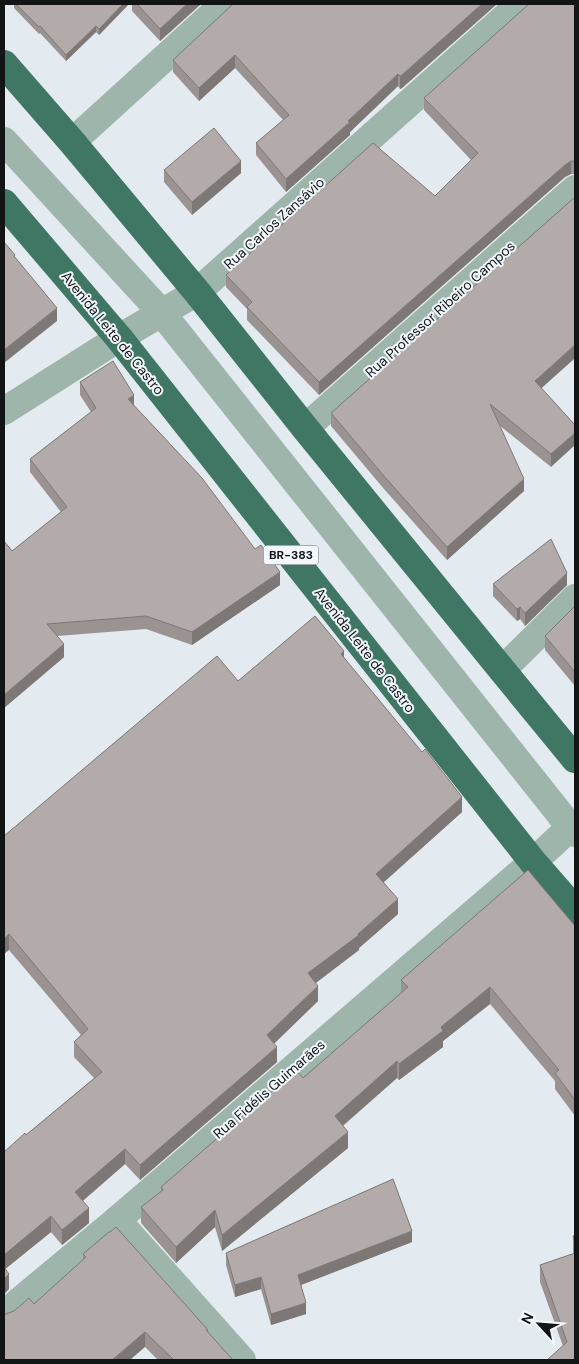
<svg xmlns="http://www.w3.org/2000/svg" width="579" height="1364" viewBox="0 0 579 1364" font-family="'DM Sans',sans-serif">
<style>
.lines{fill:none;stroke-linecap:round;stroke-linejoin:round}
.street{stroke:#9db5ab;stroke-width:28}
.highway{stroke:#407764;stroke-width:28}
.wall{fill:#9a9391}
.shaded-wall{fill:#7d7876}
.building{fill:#b3aba9;stroke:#7d7876}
.labels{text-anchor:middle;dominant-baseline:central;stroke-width:4;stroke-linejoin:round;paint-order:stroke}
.shield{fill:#f2f8fe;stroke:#55585c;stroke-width:1}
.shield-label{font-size:12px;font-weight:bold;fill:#121416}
.street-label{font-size:14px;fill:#121416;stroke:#f2f8fe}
</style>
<rect width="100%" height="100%" fill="#e4ebf0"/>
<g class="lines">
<!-- street -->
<g class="street">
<path d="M4 141 161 312 575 833"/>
<path d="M72 142 224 4"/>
<path d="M4 411 119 338 197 292 520 4"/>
<path d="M305 428 575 189"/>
<path d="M502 670 575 598"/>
<path d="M117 1220 242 1360"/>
<path d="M4 1314 117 1220 533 862 575 823"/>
</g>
<!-- highway -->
<g class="highway">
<path d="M4 64 72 142 197 292 305 428 502 670 575 759"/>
<path d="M4 203 119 338 533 862 575 910"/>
</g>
</g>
<!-- wall -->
<g class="wall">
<path d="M14 4H129L99 35 96 32 66 61 40 33 39 34 14 8Z"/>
<path d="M132 4H201L160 41 132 11Z"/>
<path d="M497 4 402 88 400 89 398 86 350 132V135L286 192 256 155V143L283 120 235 68 199 101 173 72V60Z"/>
<path d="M575 4V174H571L565 177 319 395 247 320V309L226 287V275L435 196 471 160 424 110V98Z"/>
<path d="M164 170 241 173 192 215 164 182Z"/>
<path d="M575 197V358L541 388 575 425 551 467 499 425 524 491 447 560 384 489 331 426V413Z"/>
<path d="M80 382 134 406 280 585 192 645 146 629 57 636 64 657 4 708V541L12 551 61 512 30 472V459L91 412 80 395Z"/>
<path d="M493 584 567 585 525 626 520 619 517 621 493 596Z"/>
<path d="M575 606V686L545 650V636Z"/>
<path d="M344 658 462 812 383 883 398 914 359 948V950L315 983 318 1001 274 1044 277 1062 140 1180 125 1164 83 1201 89 1223 62 1245 51 1232 5 1269 9 1289 4 1294V1152L26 1135 94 1078 74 1057V1042L81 1035 9 950 4 836 238 681Z"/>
<path d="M575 926V1116L555 1089V1081L490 1004 443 1041V1047L399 1080 397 1078 343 1126 348 1148 222 1251 215 1227 176 1263 141 1223V1207L161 1192V1187L303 1078 401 993V980Z"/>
<path d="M575 1235V1360L563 1346 540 1282V1265L573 1254V1236Z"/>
<path d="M412 1242 301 1285 306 1314 271 1325 261 1289 235 1297 226 1265V1253Z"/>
<path d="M83 1254 208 1332 233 1360H158L145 1347 6 1314 34 1304 83 1260Z"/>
</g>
<!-- shaded-wall -->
<g class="shaded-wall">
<path d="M123 4H129L99 35V29Z"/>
<path d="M187 4H201L160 41V29Z"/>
<path d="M482 4H497L402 88 400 89V76Z"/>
<path d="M96 26V32L66 61V55Z"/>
<path d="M235 55V68L199 101V88Z"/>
<path d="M398 74V86L350 132V135L286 192V179Z"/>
<path d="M241 161V173L192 215V202Z"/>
<path d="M571 161V174L565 177 319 395V382L565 165Z"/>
<path d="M57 308V321L4 363V350Z"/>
<path d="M575 345V358L535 394V381Z"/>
<path d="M134 395V407L128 399Z"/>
<path d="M575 433V445L551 467V454Z"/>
<path d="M524 479V491L447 560V547Z"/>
<path d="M280 572V585L192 645V632Z"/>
<path d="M567 573V585L525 626V613Z"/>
<path d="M520 607V619L517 621V609Z"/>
<path d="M64 644V657L4 708V695Z"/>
<path d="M344 651V667L341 654Z"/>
<path d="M462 797V812L376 889V874Z"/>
<path d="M398 899V914L359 948V950L308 989V973L358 934Z"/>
<path d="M9 934V950L4 954V939Z"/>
<path d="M318 986V1001L267 1050V1035Z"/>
<path d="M490 987V1004L443 1041V1047L399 1080V1064L441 1027Z"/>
<path d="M277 1047V1062L140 1180V1165Z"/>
<path d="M397 1061V1078L335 1132V1116Z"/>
<path d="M348 1132V1148L222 1251V1235Z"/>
<path d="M125 1149V1164L75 1207V1192Z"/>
<path d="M89 1208V1223L62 1245V1230Z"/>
<path d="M215 1210V1227L176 1263V1247Z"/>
<path d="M51 1216V1232L4 1270V1255Z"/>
<path d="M412 1231V1242L298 1286V1275Z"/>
<path d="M9 1274V1289L4 1294V1279Z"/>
<path d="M261 1277V1289L235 1297V1285Z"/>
<path d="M306 1303V1314L271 1325V1314Z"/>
<path d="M145 1332V1347L130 1360H112Z"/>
</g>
<!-- building -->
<g class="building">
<path d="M16 4H123L99 29 96 26 66 55 40 26 39 27Z"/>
<path d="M137 4H187L160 29Z"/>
<path d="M233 4H482L402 75 400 76 398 74 348 121 350 122 286 179 256 143 289 115 235 55 199 88 173 60Z"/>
<path d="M529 4H575V161H571L565 165 319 382 247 307 252 302 226 275 373 143 435 196 478 153 424 98Z"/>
<path d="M214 128 241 161 192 202 164 170Z"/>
<path d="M575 197V345L535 381 575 425V433L551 454 490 404 524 479 447 547 384 476 331 413Z"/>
<path d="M4 242 15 255 14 256 57 308 4 350Z"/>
<path d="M113 361 134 395 128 399 202 478 255 549 261 545 280 572 192 632 146 616 47 624 64 644 4 695V541L12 551 67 507 30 459 96 408 80 382Z"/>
<path d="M551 539 567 573 525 613 520 607 517 609 493 584Z"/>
<path d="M575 606V672L545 636Z"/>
<path d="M315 616 344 651 341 654 422 752 425 749 462 797 376 874 398 899 358 934 359 935 308 973 318 986 267 1035 277 1047 140 1165 125 1149 75 1192 89 1208 62 1230 51 1216 4 1255V1152L25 1133 26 1135 102 1072 74 1042 88 1029 9 934 4 939V836L217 656 238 681Z"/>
<path d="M528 870 575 926V1100L555 1073 559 1070 490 987 441 1027 443 1031 399 1064 397 1061 335 1116 348 1132 222 1235 215 1210 176 1247 141 1207 163 1190 161 1187 296 1070 303 1078 408 987 401 980Z"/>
<path d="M393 1179 412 1231 298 1275 306 1303 271 1314 261 1277 235 1285 226 1253Z"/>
<path d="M116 1227 208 1330H206L233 1360H174L145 1332 112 1360H4V1314H6L14 1311 29 1298 34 1304 86 1257 83 1254 109 1232H110Z"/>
<path d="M575 1235V1243L573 1236Z"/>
<path d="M575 1253V1360H547L567 1342 540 1265Z"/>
<path d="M4 1267 9 1274 4 1279Z"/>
</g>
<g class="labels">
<!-- shield labels -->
<rect class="shield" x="263.5" y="545.5" width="55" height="19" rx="4"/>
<g class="shield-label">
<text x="291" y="555">BR-383</text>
</g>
<!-- street labels -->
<g class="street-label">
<text transform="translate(274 223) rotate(-42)">Rua Carlos Zansávio</text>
<text transform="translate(440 309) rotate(-42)">Rua Professor Ribeiro Campos</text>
<text transform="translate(113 333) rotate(51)">Avenida Leite de Castro</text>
<text transform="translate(365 650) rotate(52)">Avenida Leite de Castro</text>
<text transform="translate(269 1089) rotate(-41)">Rua Fidélis Guimarães</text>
</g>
</g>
<!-- border -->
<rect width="579" height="1364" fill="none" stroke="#121416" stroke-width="10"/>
<!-- north arrow -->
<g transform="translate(539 1324) rotate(296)" stroke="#f2f8fe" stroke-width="4" paint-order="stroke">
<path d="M0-4L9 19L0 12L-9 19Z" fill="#121416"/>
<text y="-8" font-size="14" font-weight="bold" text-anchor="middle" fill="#121416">N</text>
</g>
</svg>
